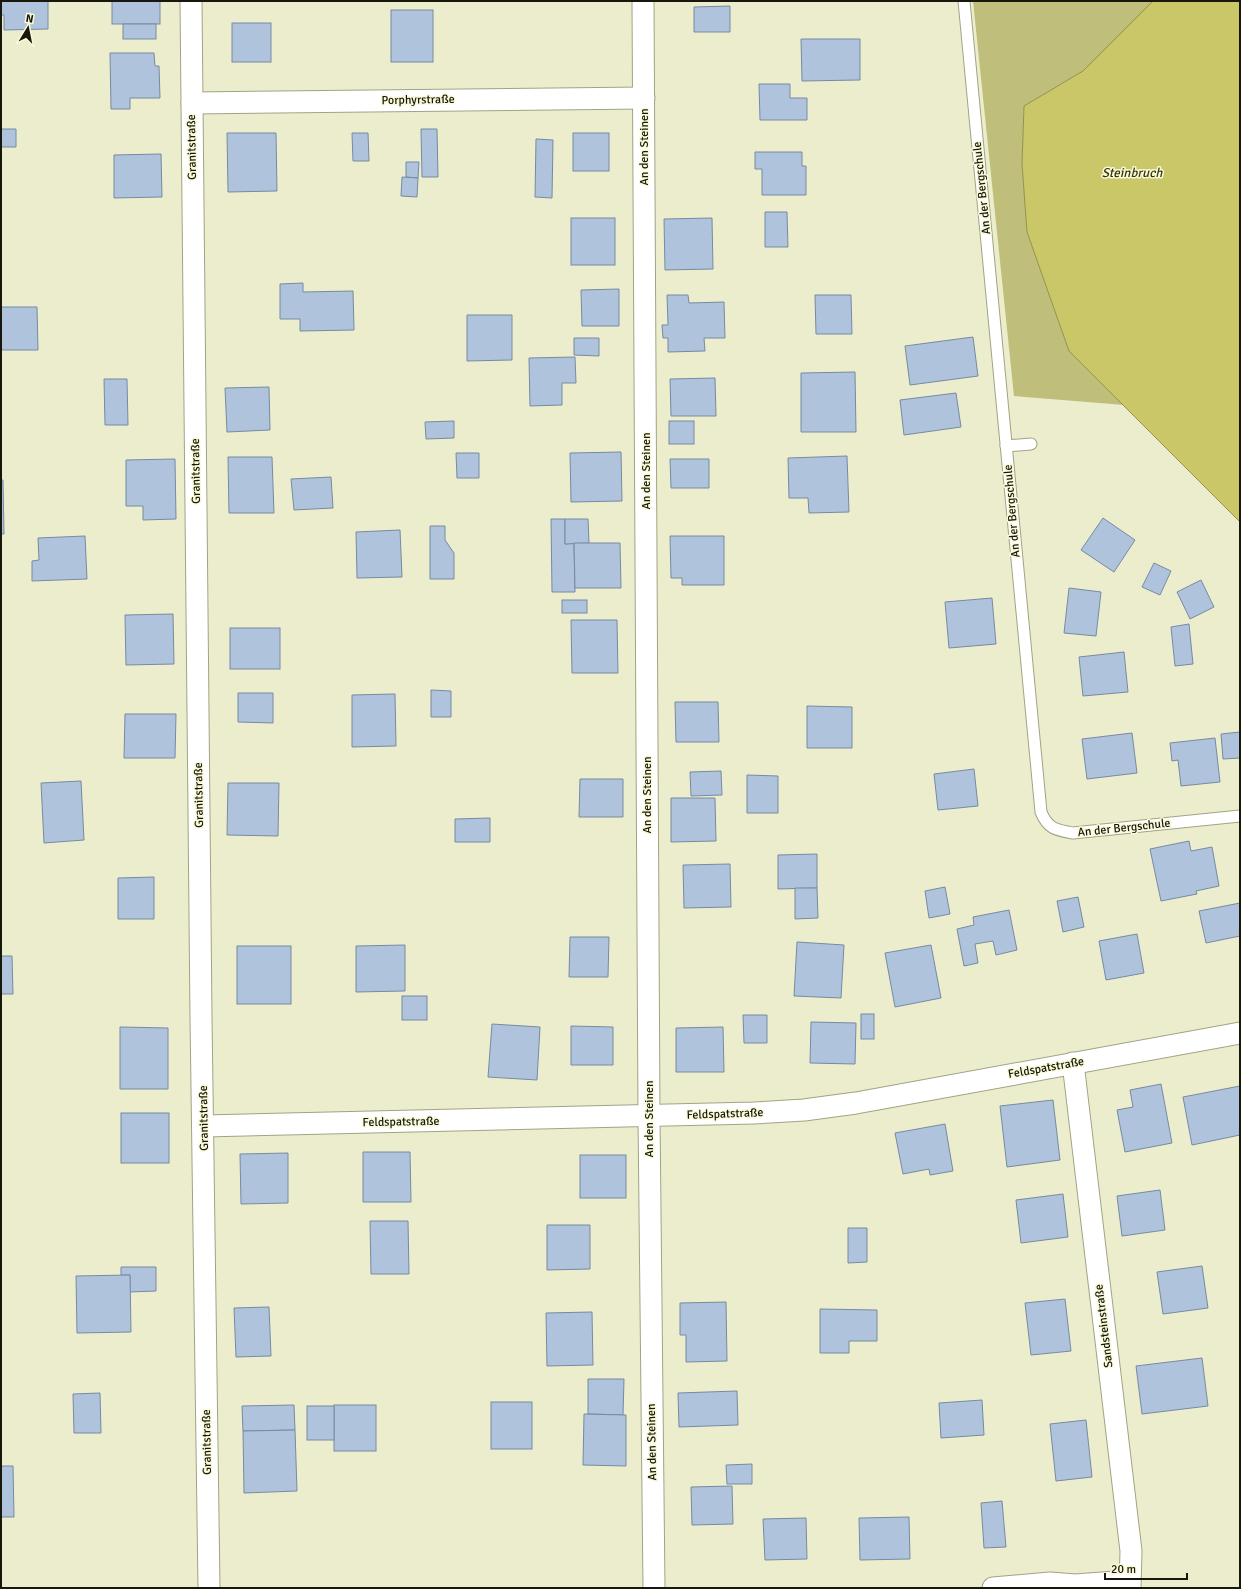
<svg xmlns="http://www.w3.org/2000/svg" width="1241" height="1589" viewBox="0 0 1241 1589" font-family="Signika,sans-serif">
<style>
.green{fill:#bfbf7b}
.water{fill:#c9c767;stroke:#94924b}
.building{fill:#afc3dd;stroke:#778aa1}
.lines{fill:none;stroke-linecap:round;stroke-linejoin:round}
.lane-casing{stroke:#a2a385;stroke-width:13}
.street-casing{stroke:#a2a385;stroke-width:23}
.lane{stroke:#fff;stroke-width:11}
.street{stroke:#fff;stroke-width:21}
.labels{text-anchor:middle;dominant-baseline:central;stroke-width:3;stroke-linejoin:round;paint-order:stroke}
.street-label{font-size:12px;fill:#17170b;stroke:#fafada}
.water-label{font-size:13px;font-style:italic;fill:#35340a;stroke:#fafada}
</style>
<rect width="100%" height="100%" fill="#ecedcd"/>
<!-- green -->
<path class="green" d="M973 1H1153L1083 71 1024 106 1022 164 1027 232 1069 351 1124 405 1014 396Z"/>
<!-- water -->
<path class="water" d="M1153 1H1240V522L1069 351 1027 232 1022 164 1024 106 1083 71Z"/>
<!-- building -->
<g class="building">
<path d="M1 1H48V29L4 30V15H1Z"/>
<rect x="112" y="1" width="48" height="23"/>
<path d="M730 6V32H694V7Z"/>
<rect x="391" y="10" width="42" height="52"/>
<rect x="232" y="23" width="39" height="39"/>
<rect x="123" y="24" width="33" height="15"/>
<path d="M801 39H860V80L802 81Z"/>
<path d="M110 53H154L155 66H159L160 98H130V109H111Z"/>
<path d="M759 84H790V98H807V120H760Z"/>
<path d="M1 129H16V147H1V186Z"/>
<path d="M421 129H437L438 177H422Z"/>
<path d="M227 133H276L277 191 228 192Z"/>
<path d="M352 133H368L369 161H353Z"/>
<rect x="573" y="133" width="36" height="38"/>
<path d="M536 139 553 140 552 198 535 197Z"/>
<path d="M755 152H802V166H806V195H762V169H755Z"/>
<path d="M161 154 162 197 114 198V155Z"/>
<path d="M406 162H419L418 178 406 177Z"/>
<path d="M402 177 418 178 417 197 401 196Z"/>
<path d="M765 212H787L788 247H765Z"/>
<rect x="571" y="218" width="44" height="47"/>
<path d="M712 218 713 269 665 270 664 219Z"/>
<path d="M303 283V292L353 291 354 330 300 331V319H280V284Z"/>
<path d="M619 289V326H582L581 290Z"/>
<path d="M667 295H688L689 303 724 302 725 338H704L705 351 668 352V338H663L662 325H668Z"/>
<path d="M815 295H851L852 334H816Z"/>
<path d="M1 307H37L38 350H1Z"/>
<path d="M467 315H512V360L467 361Z"/>
<path d="M973 337 978 376 910 385 905 346Z"/>
<path d="M574 338H599V356L574 355Z"/>
<path d="M575 357 576 383H562V405L530 406 529 358Z"/>
<path d="M855 372 856 432H801V373Z"/>
<path d="M715 378 716 416H671L670 379Z"/>
<path d="M104 379H127L128 425H105Z"/>
<path d="M269 387 270 430 227 432 225 388Z"/>
<path d="M956 393 961 427 904 435 900 400Z"/>
<path d="M454 421V438L426 439 425 422Z"/>
<rect x="669" y="421" width="25" height="23"/>
<path d="M621 452 622 501 571 502 570 453Z"/>
<path d="M456 453H479V478H457Z"/>
<path d="M847 456 849 512 809 513 808 498H789L788 458Z"/>
<path d="M228 457H272L274 513H229Z"/>
<path d="M175 459 176 519 143 520V506H126V460Z"/>
<path d="M670 459H709V488H671Z"/>
<path d="M331 477 333 508 294 510 291 479Z"/>
<path d="M1 480H3L4 534H1Z"/>
<path d="M1103 518 1135 540 1114 572 1081 550Z"/>
<path d="M551 519H565V544L574 543 575 592H552Z"/>
<path d="M565 519H588L589 543 565 544Z"/>
<path d="M430 526H445V540L454 553V579H430Z"/>
<path d="M400 530 402 577 357 578 356 532Z"/>
<path d="M85 536 87 579 32 581V561L39 560 38 538Z"/>
<path d="M670 536H724V585H682V578H671Z"/>
<path d="M574 543H620L621 588H575Z"/>
<path d="M1154 563 1171 571 1160 595 1142 587Z"/>
<path d="M1201 580 1214 607 1190 619 1177 592Z"/>
<path d="M1069 588 1101 592 1096 636 1064 633Z"/>
<path d="M992 598 996 644 949 648 945 602Z"/>
<rect x="562" y="600" width="25" height="13"/>
<path d="M173 614 174 664 126 665 125 615Z"/>
<path d="M571 620H617L618 673H572Z"/>
<path d="M1189 624 1193 664 1175 666 1171 627Z"/>
<rect x="230" y="628" width="50" height="41"/>
<path d="M1124 652 1128 692 1083 696 1079 657Z"/>
<path d="M431 690 451 691V717H431Z"/>
<path d="M238 693H273V723L238 722Z"/>
<path d="M395 694 396 746 352 747V695Z"/>
<path d="M675 702H718L719 742H676Z"/>
<path d="M807 706 852 707V748H807Z"/>
<path d="M125 714H176L175 758H124Z"/>
<path d="M1240 732V758L1223 759 1221 734Z"/>
<path d="M1132 733 1137 773 1087 779 1082 739Z"/>
<path d="M1215 738 1220 782 1181 786 1178 760 1172 761 1170 743Z"/>
<path d="M974 769 978 806 938 810 934 774Z"/>
<path d="M721 771 722 795 691 796 690 772Z"/>
<path d="M747 775 778 776V813H747Z"/>
<path d="M580 779H623V817H579Z"/>
<path d="M81 781 84 840 44 843 41 783Z"/>
<path d="M228 783H279L278 836 227 835Z"/>
<path d="M671 798H715L716 841 671 842Z"/>
<path d="M490 818V842H455V819Z"/>
<path d="M1189 841 1191 851 1212 847 1219 886 1196 891 1197 894 1161 901 1150 849Z"/>
<path d="M817 854V888L778 889V855Z"/>
<path d="M730 864 731 907 684 908 683 865Z"/>
<path d="M154 877V919H118V878Z"/>
<path d="M945 887 950 914 929 918 925 891Z"/>
<path d="M795 888H817L818 918 795 919Z"/>
<path d="M1078 897 1084 927 1063 932 1057 901Z"/>
<path d="M1240 903V936L1206 943 1199 911Z"/>
<path d="M1009 910 1017 950 996 955 993 941 975 944 978 963 964 966 957 929 974 925 973 917Z"/>
<path d="M1137 934 1144 973 1106 980 1099 941Z"/>
<path d="M570 937H609L608 977H569Z"/>
<path d="M797 942 844 945 841 998 794 996Z"/>
<path d="M405 945V991L356 992V946Z"/>
<path d="M931 945 941 998 895 1007 885 953Z"/>
<rect x="237" y="946" width="54" height="58"/>
<path d="M1 956H12L13 994H1Z"/>
<rect x="402" y="996" width="25" height="24"/>
<rect x="861" y="1014" width="13" height="25"/>
<path d="M743 1015H767V1043H744Z"/>
<path d="M811 1022 856 1023 855 1064 810 1063Z"/>
<path d="M492 1024 540 1027 537 1080 488 1077Z"/>
<path d="M571 1026 613 1027V1065H571Z"/>
<path d="M120 1027 168 1028V1089H120Z"/>
<path d="M723 1027 724 1072H676V1028Z"/>
<path d="M1161 1084 1172 1143 1125 1152 1117 1110 1133 1107 1130 1090Z"/>
<path d="M1240 1086V1135L1192 1145 1183 1097Z"/>
<path d="M1053 1100 1060 1160 1007 1167 1000 1106Z"/>
<rect x="121" y="1113" width="48" height="50"/>
<path d="M945 1124 953 1171 930 1175 929 1169 903 1174 895 1133Z"/>
<path d="M363 1152H410L411 1202H363Z"/>
<path d="M288 1153V1203L241 1204 240 1154Z"/>
<rect x="580" y="1155" width="46" height="43"/>
<path d="M1160 1190 1165 1230 1122 1236 1117 1196Z"/>
<path d="M1063 1194 1068 1237 1021 1243 1016 1200Z"/>
<path d="M370 1221H408L409 1274H371Z"/>
<path d="M547 1225H590V1269L547 1270Z"/>
<path d="M848 1228H867V1262L848 1263Z"/>
<path d="M1202 1266 1208 1308 1163 1314 1157 1272Z"/>
<path d="M121 1267H156V1291L130 1292V1275H121Z"/>
<path d="M130 1275 131 1332 77 1333 76 1276Z"/>
<path d="M1065 1299 1071 1351 1031 1355 1025 1303Z"/>
<path d="M726 1302 727 1361 686 1362V1335H680V1303Z"/>
<path d="M269 1307 271 1356 236 1357 234 1308Z"/>
<path d="M820 1309 877 1310V1341H849V1353H820Z"/>
<path d="M592 1312 593 1365 547 1366 546 1313Z"/>
<path d="M1202 1358 1208 1406 1142 1414 1136 1366Z"/>
<path d="M588 1379H624L623 1415 588 1414Z"/>
<path d="M737 1391 738 1425 679 1427 678 1393Z"/>
<path d="M100 1393 101 1433H74L73 1394Z"/>
<path d="M982 1400 984 1435 941 1438 939 1403Z"/>
<rect x="491" y="1402" width="41" height="47"/>
<path d="M294 1405 295 1430 243 1431 242 1406Z"/>
<rect x="334" y="1405" width="42" height="46"/>
<rect x="307" y="1406" width="27" height="34"/>
<path d="M584 1414 626 1415V1466L583 1465Z"/>
<path d="M1086 1420 1092 1477 1056 1481 1050 1424Z"/>
<path d="M295 1430 297 1491 244 1493 243 1431Z"/>
<path d="M752 1464V1484H727L726 1465Z"/>
<path d="M1 1466H13L14 1517H1Z"/>
<path d="M732 1486 733 1524 692 1525 691 1487Z"/>
<path d="M1002 1501 1006 1547 984 1548 981 1503Z"/>
<path d="M909 1517 910 1559 860 1560 859 1518Z"/>
<path d="M806 1518 807 1559 765 1560 763 1519Z"/>
</g>
<g class="lines">
<!-- lane casing -->
<g class="lane-casing">
<g id="lane">
<path d="M964 1 1041 812C1048 829 1056 830 1073 833L1240 816"/>
<path d="M1006 446 1031 444"/>
</g>
</g>
<!-- street casing -->
<g class="street-casing">
<g id="street">
<path d="M191 1 201 1017 209 1588"/>
<path d="M643 1 649 1116 654 1588"/>
<path d="M192 103 644 98"/>
<path d="M1073 1063 1131 1551 1130 1588"/>
<path d="M204 1126 754 1113 804 1110 856 1103 1240 1033"/>
<path d="M993 1588 1050 1583 1075 1585 1129 1581"/>
</g>
</g>
<!-- lane -->
<use href="#lane" class="lane"/>
<!-- street -->
<use href="#street" class="street"/>
</g>
<g class="labels">
<!-- street labels -->
<g class="street-label">
<text transform="translate(418 100) rotate(-1)">Porphyrstraße</text>
<text transform="translate(192 147) rotate(-91)">Granitstraße</text>
<text transform="translate(644 147) rotate(-90)">An den Steinen</text>
<text transform="translate(982 188) rotate(-96)">An der Bergschule</text>
<text transform="translate(196 471) rotate(-91)">Granitstraße</text>
<text transform="translate(646 471) rotate(-90)">An den Steinen</text>
<text transform="translate(1012 511) rotate(-95)">An der Bergschule</text>
<text transform="translate(199 795) rotate(-91)">Granitstraße</text>
<text transform="translate(647 795) rotate(-90)">An den Steinen</text>
<text transform="translate(1124 828) rotate(-6)">An der Bergschule</text>
<text transform="translate(1046 1068) rotate(-10)">Feldspatstraße</text>
<text transform="translate(725 1114) rotate(-2)">Feldspatstraße</text>
<text transform="translate(204 1118) rotate(-91)">Granitstraße</text>
<text transform="translate(649 1119) rotate(-90)">An den Steinen</text>
<text transform="translate(401 1122) rotate(-1)">Feldspatstraße</text>
<text transform="translate(1104 1326) rotate(-97)">Sandsteinstraße</text>
<text transform="translate(207 1442) rotate(-91)">Granitstraße</text>
<text transform="translate(652 1442) rotate(-91)">An den Steinen</text>
</g>
<!-- water labels -->
<g class="water-label">
<text x="1132" y="173">Steinbruch</text>
</g>
</g>
<!-- border -->
<rect width="1241" height="1589" fill="none" stroke="#17170b" stroke-width="4"/>
<!-- north arrow -->
<g transform="translate(28 28) rotate(10)" stroke="#fafada" stroke-width="3" paint-order="stroke">
<path d="M0-3L7 15L0 10L-7 15Z" fill="#17170b"/>
<text y="-6" font-size="11" font-weight="bold" text-anchor="middle" fill="#17170b">N</text>
</g>
<!-- scale -->
<path d="M1105 1573v6h82v-6" fill="none" stroke="#17170b" stroke-width="2"/>
<text x="1111" y="1573" font-size="12" fill="#17170b" stroke="#fafada" stroke-width="3" paint-order="stroke">20 m</text>
</svg>
